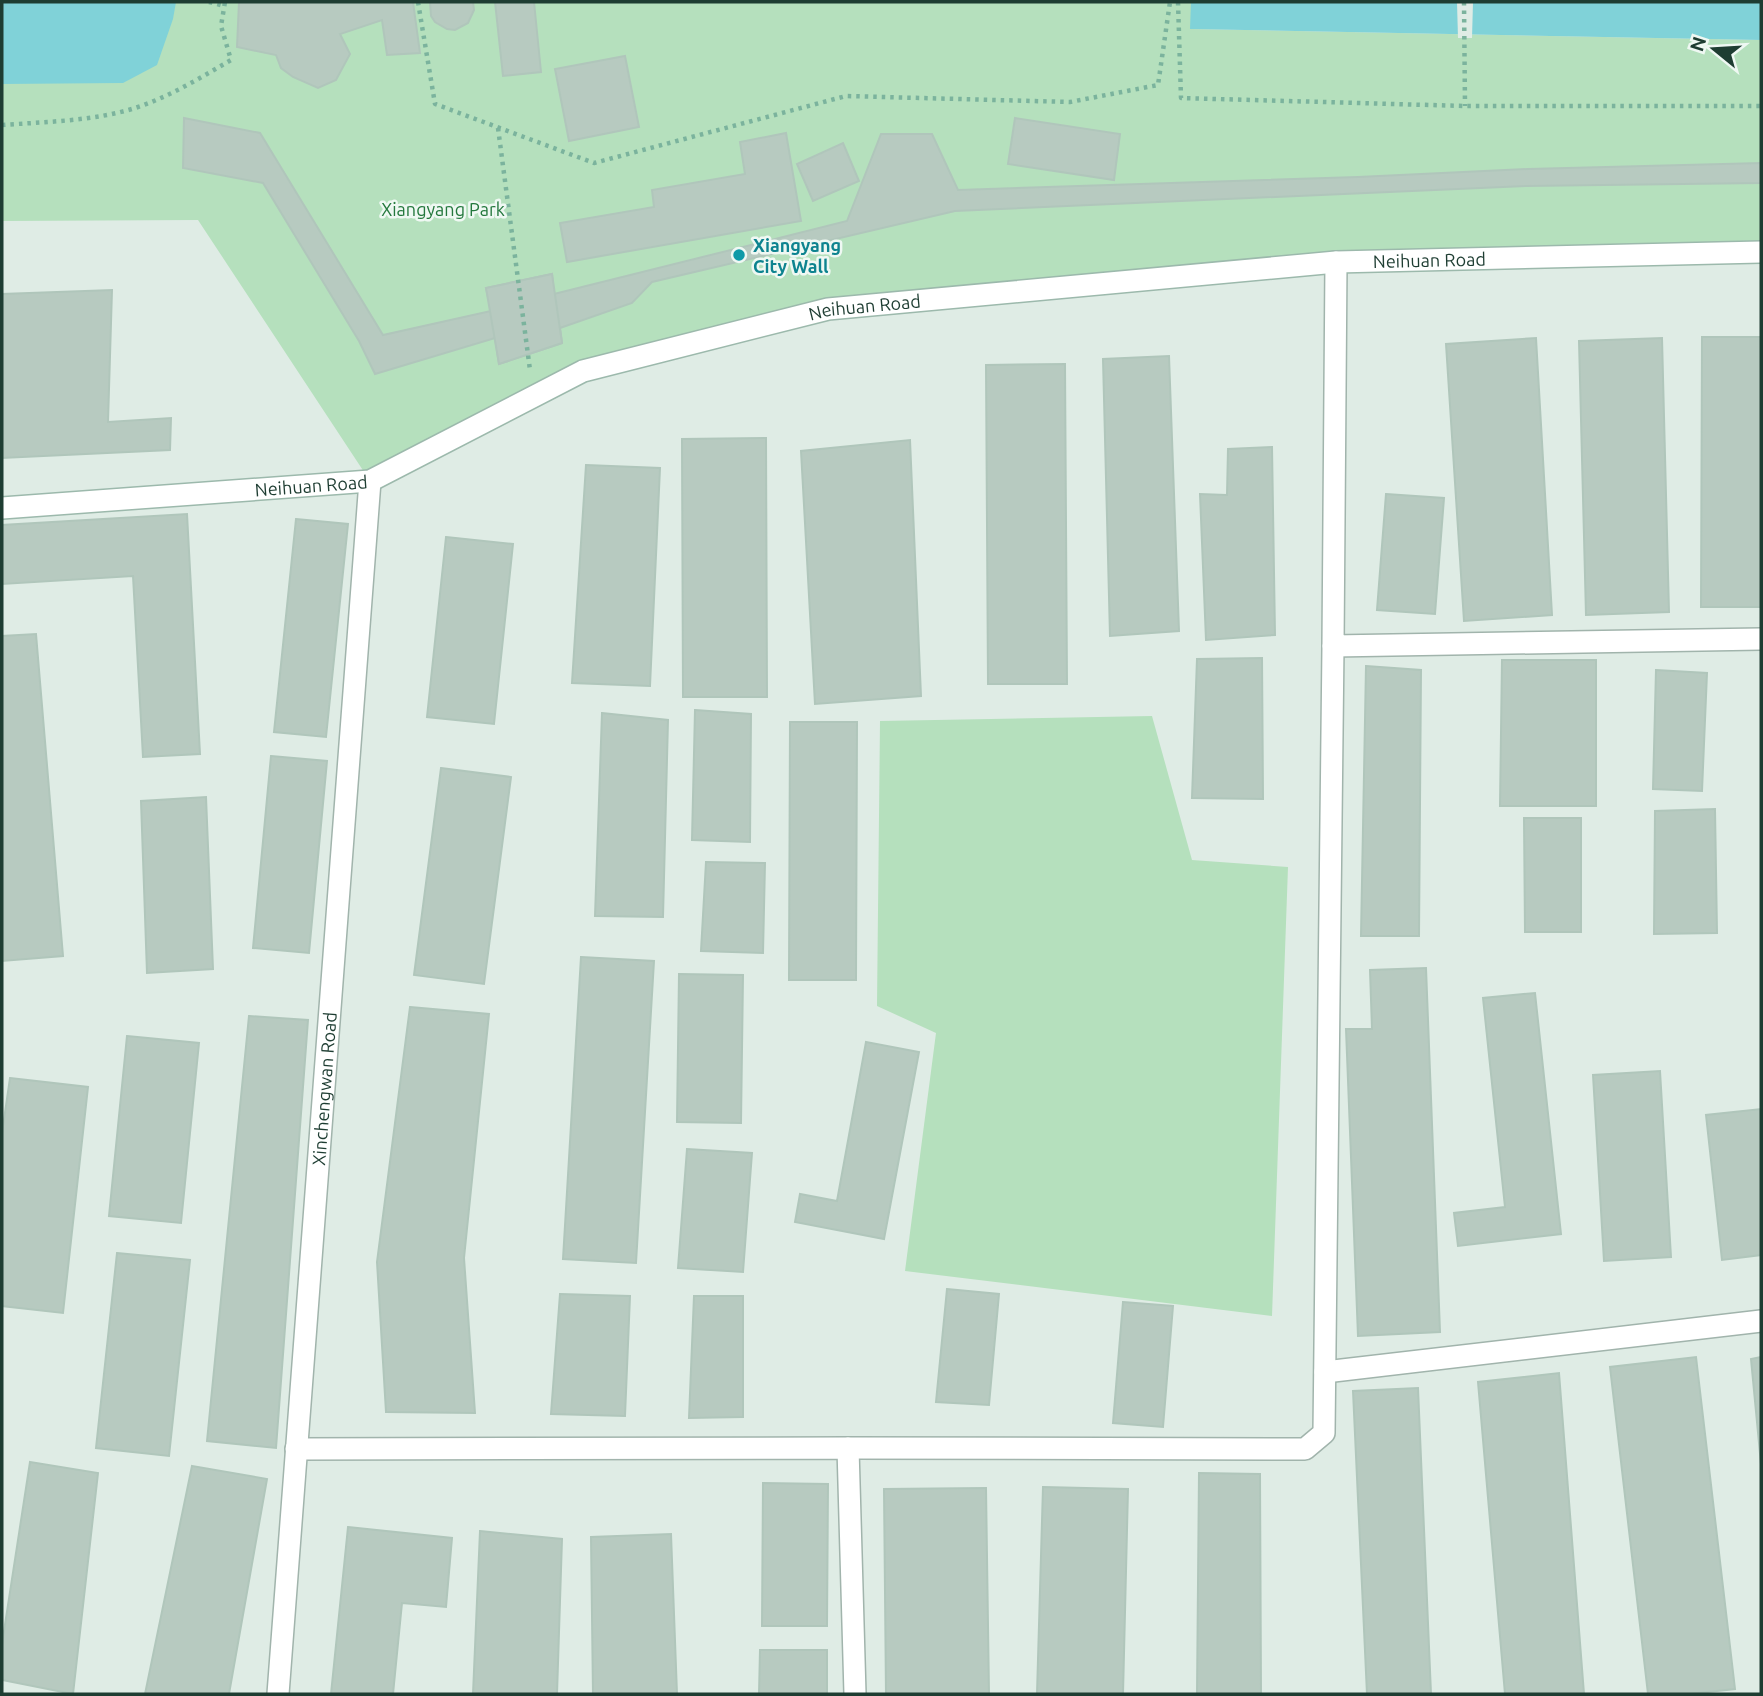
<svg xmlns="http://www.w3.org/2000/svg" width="1763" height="1696" viewBox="0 0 1763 1696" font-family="Ubuntu,sans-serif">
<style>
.green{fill:#b5e0bd}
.water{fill:#80d2d8}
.pier{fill:#dfece5}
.building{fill:#b7cac0;stroke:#b0c6bb;stroke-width:2}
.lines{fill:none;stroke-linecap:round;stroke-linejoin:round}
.street-casing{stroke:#a1b4ac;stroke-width:24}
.secondary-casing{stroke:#9cb9ac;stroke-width:24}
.path{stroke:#7bb39d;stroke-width:4.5;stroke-dasharray:3.5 5;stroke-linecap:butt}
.street{stroke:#fff;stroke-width:21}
.secondary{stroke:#fff;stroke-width:21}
.culture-dot{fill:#0f9aa8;stroke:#eff8f3;stroke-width:2.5}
.labels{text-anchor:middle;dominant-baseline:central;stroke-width:5;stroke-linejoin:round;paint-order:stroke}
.park-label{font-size:18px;fill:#24783d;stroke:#eff8f3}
.culture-label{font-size:18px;font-weight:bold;fill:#0d838f;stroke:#eff8f3;text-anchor:start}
.street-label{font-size:18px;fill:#1e3d32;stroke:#eff8f3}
</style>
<rect width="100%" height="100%" fill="#dfece5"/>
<!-- green -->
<g class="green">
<path d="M2 2H1191V29L1761 40V252L1336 262 828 309 583 371 370 481 198 220 2 221Z"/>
<path d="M1152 716 1192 860 1288 867 1272 1316 905 1271 936 1033 877 1006 880 721Z"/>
</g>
<!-- water -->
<g class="water">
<path d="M2 2H176L173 19 157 65 123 83 2 84Z"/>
<path d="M1191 2H1761V40L1190 29Z"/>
</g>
<!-- pier -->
<path class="pier" d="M1457 2H1473L1472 38H1458Z"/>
<!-- building -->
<g class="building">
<path d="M239 2H413L420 53 387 55 382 20 340 34 350 54 336 80 318 88 293 77 281 68 276 55 237 47Z"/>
<path d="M430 2H473L474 10 468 23 455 30 447 29 435 22 431 16Z"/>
<path d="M495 2H534L541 72 503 76Z"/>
<path d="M625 56 639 127 569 141 555 69Z"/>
<path d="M184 118 260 133 383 335 491 311 486 288 552 274 554 294 847 221 881 134H932L958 190 1358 177 1528 169 1761 163V183L1526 186 955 211 652 282 632 303 560 328 562 343 499 364 495 338 375 374 359 341 263 183 183 168Z"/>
<path d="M1015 118 1120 134 1114 180 1008 164Z"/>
<path d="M786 133 801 221 567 262 560 223 654 207 652 190 745 174 740 142Z"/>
<path d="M843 143 859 181 813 201 797 164Z"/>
<path d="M552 274 562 343 499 364 486 288Z"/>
<path d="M112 290 108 422 171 418 170 450 2 458V294Z"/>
<path d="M1702 337H1761V607H1701Z"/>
<path d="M1536 338 1552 615 1464 621 1446 344Z"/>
<path d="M1662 338 1669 612 1586 615 1579 341Z"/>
<path d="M1169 356 1179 631 1110 636 1103 359Z"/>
<path d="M1065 364 1067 684H988L986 365Z"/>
<path d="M766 438 767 697H683L682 439Z"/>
<path d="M910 440 921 696 815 704 801 451Z"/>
<path d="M1272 447 1275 635 1206 640 1200 494 1227 495 1228 449Z"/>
<path d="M586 465 660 468 650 686 572 683Z"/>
<path d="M1386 494 1444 498 1435 614 1377 610Z"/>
<path d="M187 514 200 754 143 757 133 576 2 584V525Z"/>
<path d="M296 519 348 524 326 737 274 732Z"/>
<path d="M446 537 513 544 494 724 427 717Z"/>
<path d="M36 634 63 956 2 961V636Z"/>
<path d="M1262 658 1263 799 1192 798 1197 659Z"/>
<path d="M1502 660H1596V806H1500Z"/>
<path d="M1366 666 1421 670 1419 936H1361Z"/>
<path d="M1656 670 1707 673 1702 791 1653 789Z"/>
<path d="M695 710 751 714 750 842 692 840Z"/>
<path d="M602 713 668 720 663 917 595 916Z"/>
<path d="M790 722H857L856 980H789Z"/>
<path d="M271 756 327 761 309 953 253 948Z"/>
<path d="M441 768 511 777 484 984 414 975Z"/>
<path d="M206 797 213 969 147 973 141 801Z"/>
<path d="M1715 809 1717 933 1654 934 1655 811Z"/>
<path d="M1524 818H1581V932H1525Z"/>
<path d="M706 862 765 863 763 953 701 951Z"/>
<path d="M581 957 654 961 636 1263 563 1259Z"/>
<path d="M1426 968 1440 1332 1358 1336 1346 1029H1372L1370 970Z"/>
<path d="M679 974 743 975 741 1123 677 1122Z"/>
<path d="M1535 993 1561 1234 1458 1246 1454 1213 1505 1207 1483 998Z"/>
<path d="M410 1007 489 1014 464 1258 475 1413 386 1412 377 1262Z"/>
<path d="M249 1016 308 1020 276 1448 207 1441Z"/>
<path d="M127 1036 199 1043 181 1223 109 1216Z"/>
<path d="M866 1042 919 1052 884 1239 795 1222 800 1194 837 1201Z"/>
<path d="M1660 1071 1671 1257 1604 1261 1593 1075Z"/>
<path d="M10 1078 88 1087 63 1313 2 1306V1133Z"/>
<path d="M1761 1109V1255L1722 1260 1706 1115Z"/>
<path d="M687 1149 752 1153 743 1272 678 1268Z"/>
<path d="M117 1253 190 1260 169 1456 96 1448Z"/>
<path d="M947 1289 999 1294 989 1405 936 1402Z"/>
<path d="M560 1294 630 1296 625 1416 551 1414Z"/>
<path d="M694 1296H743V1417L689 1418Z"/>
<path d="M1123 1302 1173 1306 1163 1427 1113 1423Z"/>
<path d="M1696 1357 1735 1689 1689 1694H1648L1610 1367Z"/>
<path d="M1761 1357V1464L1751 1359Z"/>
<path d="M1559 1373 1584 1694H1505L1478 1382Z"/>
<path d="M1418 1388 1431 1694H1367L1353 1391Z"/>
<path d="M30 1462 98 1473 73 1694 2 1680V1644Z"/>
<path d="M192 1466 267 1479 229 1694H145Z"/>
<path d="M1199 1473 1260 1474 1261 1694H1197Z"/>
<path d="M763 1483 828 1484 827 1626H762Z"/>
<path d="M1043 1487 1128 1489 1123 1694H1037Z"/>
<path d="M986 1488 989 1694H886L884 1489Z"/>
<path d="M348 1527 452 1538 446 1607 402 1603 393 1694H331Z"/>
<path d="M480 1531 562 1539 557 1694H473Z"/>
<path d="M671 1534 677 1694H593L591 1537Z"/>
<path d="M760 1650H827V1694H759Z"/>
</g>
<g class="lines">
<!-- street casing -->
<g class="street-casing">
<g id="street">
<path d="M1336 262 1333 646 1761 639"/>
<path d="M1325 1372 1761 1321"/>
<path d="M848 1448 1305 1449 1324 1433 1333 646"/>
<path d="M296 1449 848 1448 855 1694"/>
<path id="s1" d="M278 1694 370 481"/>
</g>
</g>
<!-- secondary casing -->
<g class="secondary-casing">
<g id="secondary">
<path id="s2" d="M2 508 370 481 583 371 828 309 1336 262 1761 252"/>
</g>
</g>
<!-- path -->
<g class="path">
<path d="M209 2 224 6"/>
<path d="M418 2 435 104 594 163 846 96 1070 102 1158 85 1170 2"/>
<path d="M1178 2 1181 98 1465 106H1761"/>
<path d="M1464 2 1465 106"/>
<path d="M2 125C43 122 95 121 135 108 169 97 200 78 231 60L221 26 225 2"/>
<path d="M498 128 530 370"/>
</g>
<!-- street -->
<use href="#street" class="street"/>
<!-- secondary -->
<use href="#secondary" class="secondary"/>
</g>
<!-- markers -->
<circle class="culture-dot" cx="739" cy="255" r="7"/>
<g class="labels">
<!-- park labels -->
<g class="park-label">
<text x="443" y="209">Xiangyang Park</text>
</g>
<!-- culture labels -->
<g class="culture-label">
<text x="753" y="245">Xiangyang<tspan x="753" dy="21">City Wall</tspan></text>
</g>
<!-- street labels -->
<g class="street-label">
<text stroke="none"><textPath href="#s2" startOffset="1465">Neihuan Road</textPath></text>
<text stroke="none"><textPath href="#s2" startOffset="898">Neihuan Road</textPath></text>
<text stroke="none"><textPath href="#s2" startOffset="310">Neihuan Road</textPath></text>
<text stroke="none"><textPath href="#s1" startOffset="607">Xinchengwan Road</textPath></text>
</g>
</g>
<!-- border -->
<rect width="1763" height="1696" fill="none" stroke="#1e3d32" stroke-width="7"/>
<!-- north arrow -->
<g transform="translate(1714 49) rotate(288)" stroke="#eff8f3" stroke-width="5" paint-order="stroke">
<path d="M0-5L12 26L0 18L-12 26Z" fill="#1e3d32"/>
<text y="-10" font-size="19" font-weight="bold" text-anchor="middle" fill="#1e3d32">N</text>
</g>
</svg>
